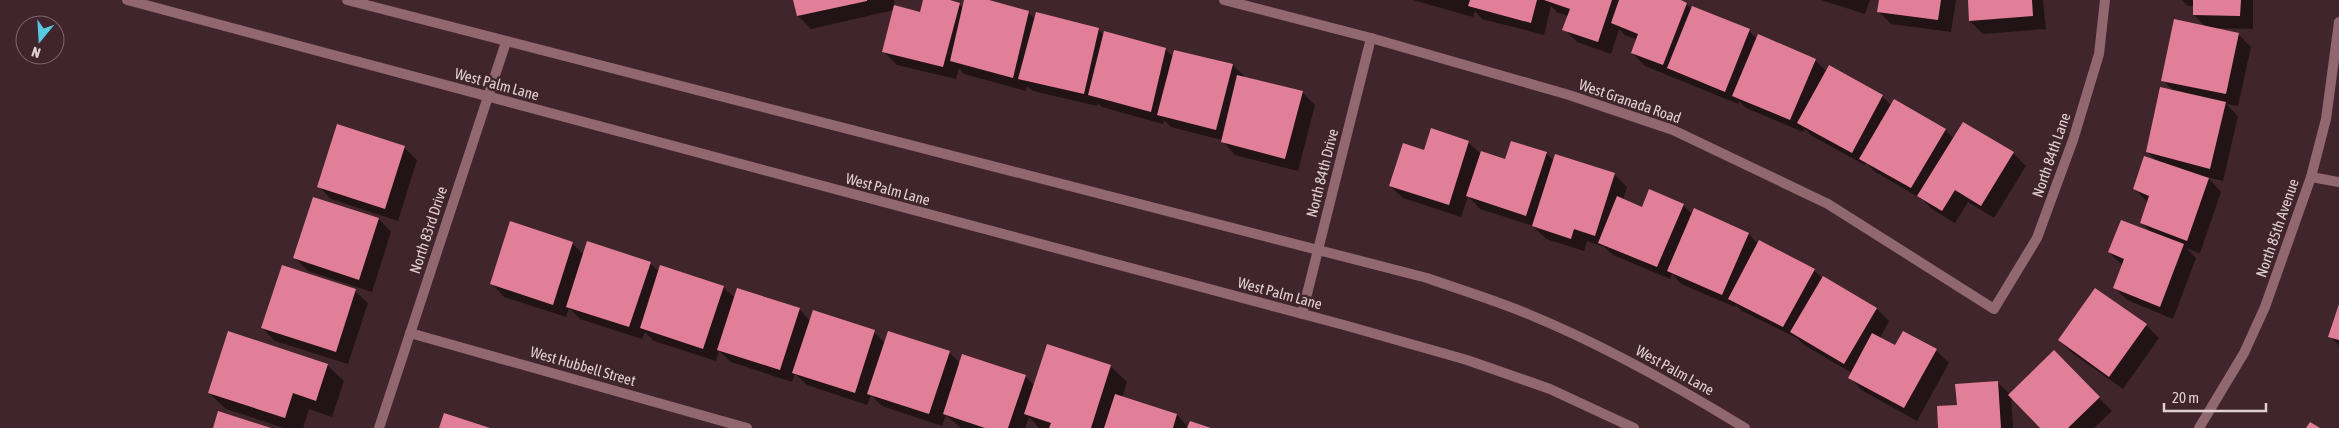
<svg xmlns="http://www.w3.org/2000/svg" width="2339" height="428" viewBox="0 0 2339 428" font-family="'Asap Condensed',sans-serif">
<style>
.shadow{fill:#0007}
.building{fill:#e27f98}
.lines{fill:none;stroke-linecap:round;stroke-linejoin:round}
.street{stroke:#916770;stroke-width:10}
.labels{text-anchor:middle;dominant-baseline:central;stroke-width:5;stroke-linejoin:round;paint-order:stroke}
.street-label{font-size:15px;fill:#e1cfd2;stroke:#40252c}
</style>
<rect width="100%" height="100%" fill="#40252c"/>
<!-- shadow -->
<g class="shadow">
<path d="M794 0H894L895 6 921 14 925 0H946L959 4 963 8 965 0H984L1028 13 1035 19 1098 29 1104 35 1165 49 1173 57 1175 52 1233 65 1246 78 1302 92 1315 105 1298 171 1235 155 1222 140 1171 127 1164 120 1163 124 1102 107 1098 103 1097 106 1033 91 1027 86 1026 91 964 74 959 68 956 79 897 65 884 52 894 10 811 29 798 16Z"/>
<path d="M1413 0H1677L1686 4 1692 9 1749 31 1757 39 1759 36 1816 61 1827 72 1882 96 1892 106 1945 130 1954 139 1963 124 2013 153 2026 166 1994 218 1968 202 1955 223 1932 209 1923 200 1874 171 1866 163 1865 165 1812 136 1805 129 1803 132 1746 108 1739 101 1738 104 1645 66 1632 53 1637 40 1625 35 1619 29 1611 54 1577 42 1564 29 1568 16 1558 13 1551 6 1544 35 1482 19 1475 11 1473 17Z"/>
<path d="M1821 0H1870L1865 14Z"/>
<path d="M1880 0H1956L1951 32 1891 24 1878 11Z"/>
<path d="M1969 0H2043L2046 29 1983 34 1970 21Z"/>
<path d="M2182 0H2253V29L2215 28 2238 34 2251 47 2238 106 2226 104 2238 116 2223 181 2207 177 2221 192 2200 253 2186 248 2196 258 2173 319 2127 300 2114 287 2123 266 2109 252 2152 233 2141 223 2148 203 2135 189 2157 161 2147 152 2174 92 2163 80 2207 28 2194 15V6H2188Z"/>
<path d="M1468 142 1481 154 1506 161 1546 153 1554 161 1614 174 1627 187 1623 200 1643 208 1683 205 1693 215 1695 210 1749 234 1758 244 1814 270 1823 279 1876 308 1889 321 1880 338 1896 346 1936 350 1949 363 1917 421 1863 391 1850 378 1852 373 1804 345 1797 338 1742 311 1736 305 1735 307 1681 284 1672 274 1670 279 1613 255 1604 247 1587 241 1584 251 1546 239 1533 226 1480 209 1468 196 1461 217 1403 198 1390 186 1425 152Z"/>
<path d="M404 147 417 160 398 221 331 199 318 186Z"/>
<path d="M379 219 391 232 372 292 308 271 295 258Z"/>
<path d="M572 243 584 255 650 263 659 272 723 287 735 298 799 309 810 321 874 332 885 343 949 352 961 364 1025 376 1034 385 1110 366 1127 382 1122 398 1177 415 1189 428H1208H1039L1029 417 1025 428H961L946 415 942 426 882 406 871 395 867 405 807 385 795 374 792 382 731 362 719 351 716 361 654 341 645 332 642 339 580 319 569 308 566 317 504 297 492 284Z"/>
<path d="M355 291 368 303 348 364 275 341 262 328Z"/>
<path d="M2339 307V346L2330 336Z"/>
<path d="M2146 325 2159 338 2123 389 2072 353 2059 340Z"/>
<path d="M2054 352 2112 411 2094 428H2042L2011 396 2013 428H1939L1958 406 1997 382 2010 394Z"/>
<path d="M327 365 344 381 332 417 309 409 303 428H284L226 409 209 393Z"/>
</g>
<!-- building -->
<g class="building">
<path d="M793 0H867V1L797 16Z"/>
<path d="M923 0H950L960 3 943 67 882 52 894 5 920 12Z"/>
<path d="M964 0H989L1029 11 1013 78 950 61Z"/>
<path d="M1470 0H1537L1531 23 1468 6Z"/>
<path d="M1544 0H1612L1598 42 1562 30 1570 9Z"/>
<path d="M1619 0H1681L1687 3 1663 65 1631 53 1638 34 1611 23Z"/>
<path d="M1879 0H1941L1938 20 1877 12Z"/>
<path d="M1968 0H2032L2033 16 1969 21Z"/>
<path d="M2193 0H2241L2240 16 2193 15Z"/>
<path d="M1692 6 1750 29 1725 92 1667 68Z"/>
<path d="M1036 12 1099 28 1084 94 1018 79Z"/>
<path d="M2174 19 2239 33 2226 94 2161 81Z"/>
<path d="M1104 31 1166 48 1151 112 1088 95Z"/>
<path d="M1758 34 1816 59 1790 120 1732 96Z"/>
<path d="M1174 50 1233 64 1216 130 1157 115Z"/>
<path d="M1829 65 1883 95 1852 153 1797 123Z"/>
<path d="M1237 75 1303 91 1285 159 1221 142Z"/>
<path d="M2160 87 2226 102 2210 169 2146 152Z"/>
<path d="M1894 99 1946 129 1911 188 1859 159Z"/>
<path d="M1963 122 2014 152 1981 206 1955 190 1942 211 1917 196Z"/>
<path d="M337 124 405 146 385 209 317 187Z"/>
<path d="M1431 128 1469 141 1449 205 1389 186 1403 143 1424 150Z"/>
<path d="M1511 141 1547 152 1526 216 1466 196 1481 151 1505 159Z"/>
<path d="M1555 154 1615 173 1595 236 1574 229 1571 239 1532 226Z"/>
<path d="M2144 156 2209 178 2187 241 2140 223 2149 196 2133 189Z"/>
<path d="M1649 189 1684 204 1657 267 1598 243 1617 196 1642 207Z"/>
<path d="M313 197 379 218 359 280 293 258Z"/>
<path d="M1694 208 1749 233 1722 295 1667 271Z"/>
<path d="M2121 220 2184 244 2160 307 2113 288 2124 259 2108 252Z"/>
<path d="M510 221 573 242 553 305 490 284Z"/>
<path d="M1759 240 1815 269 1783 327 1728 299Z"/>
<path d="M587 241 651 262 629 327 566 307Z"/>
<path d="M282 265 356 289 336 352 261 328Z"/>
<path d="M660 265 724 286 703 349 640 328Z"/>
<path d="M1823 276 1877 308 1844 364 1790 332Z"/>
<path d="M737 288 800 308 780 370 717 350Z"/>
<path d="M2095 288 2147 324 2109 377 2058 340Z"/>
<path d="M2339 304V340L2328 337Z"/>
<path d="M813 310 875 330 855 393 792 373Z"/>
<path d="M228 331 328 364 316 401 293 393 285 418 208 393Z"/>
<path d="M888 331 950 351 929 414 867 394Z"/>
<path d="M1903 331 1937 349 1904 408 1848 378 1872 333 1895 345Z"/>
<path d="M1047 344 1111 365 1091 428H1049L1051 423 1024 414Z"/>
<path d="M2054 350 2100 397 2068 428H2040L2008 395Z"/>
<path d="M962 354 1026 375 1008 428H985L943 414Z"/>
<path d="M1998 381 2001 428H1938L1937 406 1957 405 1955 384Z"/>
<path d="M1115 394 1177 414 1173 428H1104Z"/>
<path d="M218 411 271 428H213Z"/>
<path d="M444 413 490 428H439Z"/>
<path d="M1190 421 1211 428H1187Z"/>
<path d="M2310 422 2320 428H2306Z"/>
</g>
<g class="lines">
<!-- street -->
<g class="street">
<path d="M127 0 1344 325 1467 360 1550 389 1634 428"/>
<path d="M347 0 1427 278C1461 290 1495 300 1528 314 1604 345 1675 385 1745 428"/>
<path d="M1224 0 1371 38 1569 95 1673 130 1828 204 1994 309 2037 238 2073 140 2099 54 2105 0"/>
<path d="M2311 177 2339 182"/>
<path d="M1302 314 1371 38"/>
<path d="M410 333 747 428"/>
<path d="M379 428 506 42"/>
<path d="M2199 428 2244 353 2265 307 2311 177 2326 119 2339 22"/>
</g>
</g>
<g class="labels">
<!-- street labels -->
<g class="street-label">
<text transform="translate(497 84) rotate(15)">West Palm Lane</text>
<text transform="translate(1630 101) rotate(19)">West Granada Road</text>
<text transform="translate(2051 155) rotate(-71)">North 84th Lane</text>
<text transform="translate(1322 173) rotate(-76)">North 84th Drive</text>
<text transform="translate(888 189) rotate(15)">West Palm Lane</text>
<text transform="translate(2277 228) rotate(-71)">North 85th Avenue</text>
<text transform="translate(428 230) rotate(-72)">North 83rd Drive</text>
<text transform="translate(1280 293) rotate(15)">West Palm Lane</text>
<text transform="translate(583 366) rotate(16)">West Hubbell Street</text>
<text transform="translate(1675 370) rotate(29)">West Palm Lane</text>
</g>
</g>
<!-- north arrow -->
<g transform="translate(40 40) rotate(198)"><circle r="24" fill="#40252c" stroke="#80696e"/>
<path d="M0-4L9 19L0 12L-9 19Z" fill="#57c9e2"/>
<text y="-8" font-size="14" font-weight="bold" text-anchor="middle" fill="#e1cfd2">N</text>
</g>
<!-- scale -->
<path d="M2164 403v8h102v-8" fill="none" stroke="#e1cfd2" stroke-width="2.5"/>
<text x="2172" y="403" font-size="15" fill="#e1cfd2" stroke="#40252c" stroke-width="4" paint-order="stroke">20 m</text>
</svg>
